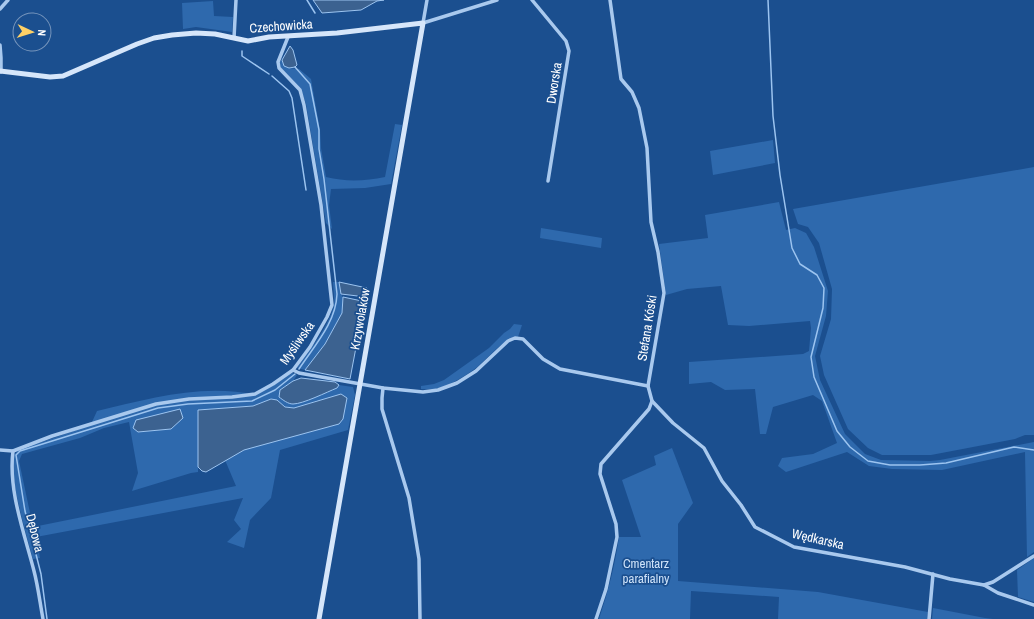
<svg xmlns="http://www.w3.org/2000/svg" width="1034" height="619" viewBox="0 0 1034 619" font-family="'Archivo Narrow',sans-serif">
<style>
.green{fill:#2e69ad;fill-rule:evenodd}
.water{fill:#3c6290;stroke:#9cc4f0}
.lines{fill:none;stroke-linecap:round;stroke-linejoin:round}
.stream{stroke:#9cc4f0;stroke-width:1.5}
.street{stroke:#a9c9ee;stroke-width:3.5}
.secondary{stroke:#d6e6fa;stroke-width:5}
.labels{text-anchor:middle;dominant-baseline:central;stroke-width:3.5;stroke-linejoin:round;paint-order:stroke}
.street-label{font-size:13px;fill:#fff;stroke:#1b4f8f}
.park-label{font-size:13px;fill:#cfe3fa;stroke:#1b4f8f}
</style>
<rect width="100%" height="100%" fill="#1b4f8f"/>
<!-- green -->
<g class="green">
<path d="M213 1 214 16 233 17 232 32 196 27 183 29 182 3Z"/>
<path d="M282 60 284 66 289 68 299 69 311 79 320 130 321 148 326 177C346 182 365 181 385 177L395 124 402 125 391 184 365 188 331 189 329 205 332 229 326 223 306 104 301 89 280 67 279 62Z"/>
<path d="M773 140 775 163 713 175 710 151Z"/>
<path d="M1034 167V435H1025L1015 439 931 455H882L868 448 848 429 824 375 820 356 831 319 832 289 819 243 808 227 798 224 793 209Z"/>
<path d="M779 202 786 230 795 228 806 233 814 247 828 291 826 316 815 356 820 380 845 434 865 454 881 460 930 461 940 460 1034 442V552L1027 557 1025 452 942 470 892 469 869 466 847 452 786 472 778 466 782 458 813 454 837 443 822 401 813 395 773 407 766 434H760L755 389 725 390 711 382 689 384V362L803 354 809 351 811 328 810 321 749 326 728 325 721 286 687 289 666 295 659 244 708 238 705 215Z"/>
<path d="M541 228 602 238 601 248 540 238Z"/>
<path d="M333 282H339L341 294 343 297 342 313 325 344 305 370 297 368C309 352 330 324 334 305 335 298 333 289 333 282Z"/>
<path d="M514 324 522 325 518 337C507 335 485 361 476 368 465 376 452 384 440 388 434 390 427 389 421 389V386L434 384 444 380 489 348 504 333 510 329Z"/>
<path d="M292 373 297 375 293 381 280 390 337 388 339 385 353 387 355 395 348 430 280 450 271 498 250 520 244 548 227 542 241 529 234 520 243 498 36 537 40 558 33 559C28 541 7 470 14 455 15 453 17 452 19 450L79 429 92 422 97 411C148 399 202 383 256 395L274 385ZM271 399C277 400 280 405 285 407 295 411 308 404 318 400L244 450 225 460 236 486 33 527 19 461 22 454 80 438 104 428 129 422 138 473 132 491 191 473 198 472V410L253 406Z"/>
<path d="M672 448 693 503 678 524V581L818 592 928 612 927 619H778L779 597 691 591 690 619H599C608 592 615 565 619 537H641L622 480 656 465 654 456Z"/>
<path d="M1034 558V602L1018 597 1017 570Z"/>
<path d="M933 608 985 618 993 619H932Z"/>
</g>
<!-- water -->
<g class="water">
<path d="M313 0H384L377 1 361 10 322 13Z"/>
<path d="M290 46 293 50 297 65 295 67 289 68 284 66 282 60Z"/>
<path d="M339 282 367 288 368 289 366 297 341 294Z"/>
<path d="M343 297 362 301 364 305 350 379 305 370 325 344 342 313Z"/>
<path d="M301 378 335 382 339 385 337 388C327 392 303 404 293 404 288 404 283 400 279 397L280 390 293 381Z"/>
<path d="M341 394 347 398 343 419 339 424 244 450 206 472 202 471 198 467V410L253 406 271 399 277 400 285 407 294 408Z"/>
<path d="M180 409 183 418 171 429 138 432 133 428 136 420Z"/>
</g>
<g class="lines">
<!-- stream -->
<g class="stream">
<path d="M307 0 315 13"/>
<path d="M768 0 773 116 780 175 792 248 800 264 817 275 824 288 823 308 811 357 814 377 837 431 850 447 868 461 890 465H920L946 463 1014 447 1034 450"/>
<path d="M242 51V56L269 74"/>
<path d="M295 67 310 84 319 130V149L324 179 337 294C336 323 314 346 299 369"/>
<path d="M272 76 289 91 292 98 306 190"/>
<path d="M47 619 41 574 25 511 16 455 20 451 158 408 188 404 252 401 275 390 295 374"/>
</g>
<!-- street -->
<g class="street">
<path d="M427 0 423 23 497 0"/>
<path d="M532 0 566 41 569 51 548 181"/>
<path d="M0 9 8 0"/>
<path d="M234 38 236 0"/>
<path d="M0 45 1 58V72"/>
<path d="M293 370 299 373 383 388 423 392 438 390 457 383 476 371 508 341 515 338 523 339 543 359 560 369 648 386"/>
<path d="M383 388 382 398V409L409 498 419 559 420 619"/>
<path d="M652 401 673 423 704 448 722 481 741 505 755 527 794 547 905 567 950 579 984 585 993 582 1034 556"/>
<path d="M0 450 13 451 52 436 156 404 189 399 232 397 255 394 273 384 293 370 310 347 327 317 332 305 321 205 304 105 300 90 279 68 278 62 288 37"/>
<path d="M13 451C8 490 24 532 34 571 38 586 40 603 43 619"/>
<path d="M984 585 998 593 1034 605"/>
<path d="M596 619 606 589 617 537 616 524 600 474 601 464 649 409 652 401 648 386 664 293 658 252 651 222 647 148 639 108 632 92 621 79 610 0"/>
<path d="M929 619 933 574"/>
</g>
<!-- secondary -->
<path class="secondary" d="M0 71 50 77 63 76 137 44 154 38 172 35 196 33 215 34 248 41 269 37 337 33 423 23 319 619"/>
</g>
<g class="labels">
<!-- street labels -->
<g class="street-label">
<text transform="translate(281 26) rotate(-4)">Czechowicka</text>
<text transform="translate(554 83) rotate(-81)">Dworska</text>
<text transform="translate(360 319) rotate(-80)">Krzywolaków</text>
<text transform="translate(647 328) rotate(-81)">Stefana Kóski</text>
<text transform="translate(297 343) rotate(-55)">Myśliwska</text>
<text transform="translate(35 533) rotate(76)">Dębowa</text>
<text transform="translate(818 539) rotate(13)">Wędkarska</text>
</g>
<!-- park labels -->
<g class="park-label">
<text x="646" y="563">Cmentarz<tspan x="646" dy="15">parafialny</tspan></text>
</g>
</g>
<!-- north arrow -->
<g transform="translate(32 32) rotate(94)"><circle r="19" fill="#1b4f8f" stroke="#7695bc"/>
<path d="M0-3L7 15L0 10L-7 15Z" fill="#ffd166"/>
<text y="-6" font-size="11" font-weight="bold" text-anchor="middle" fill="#ffffff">N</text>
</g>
</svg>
